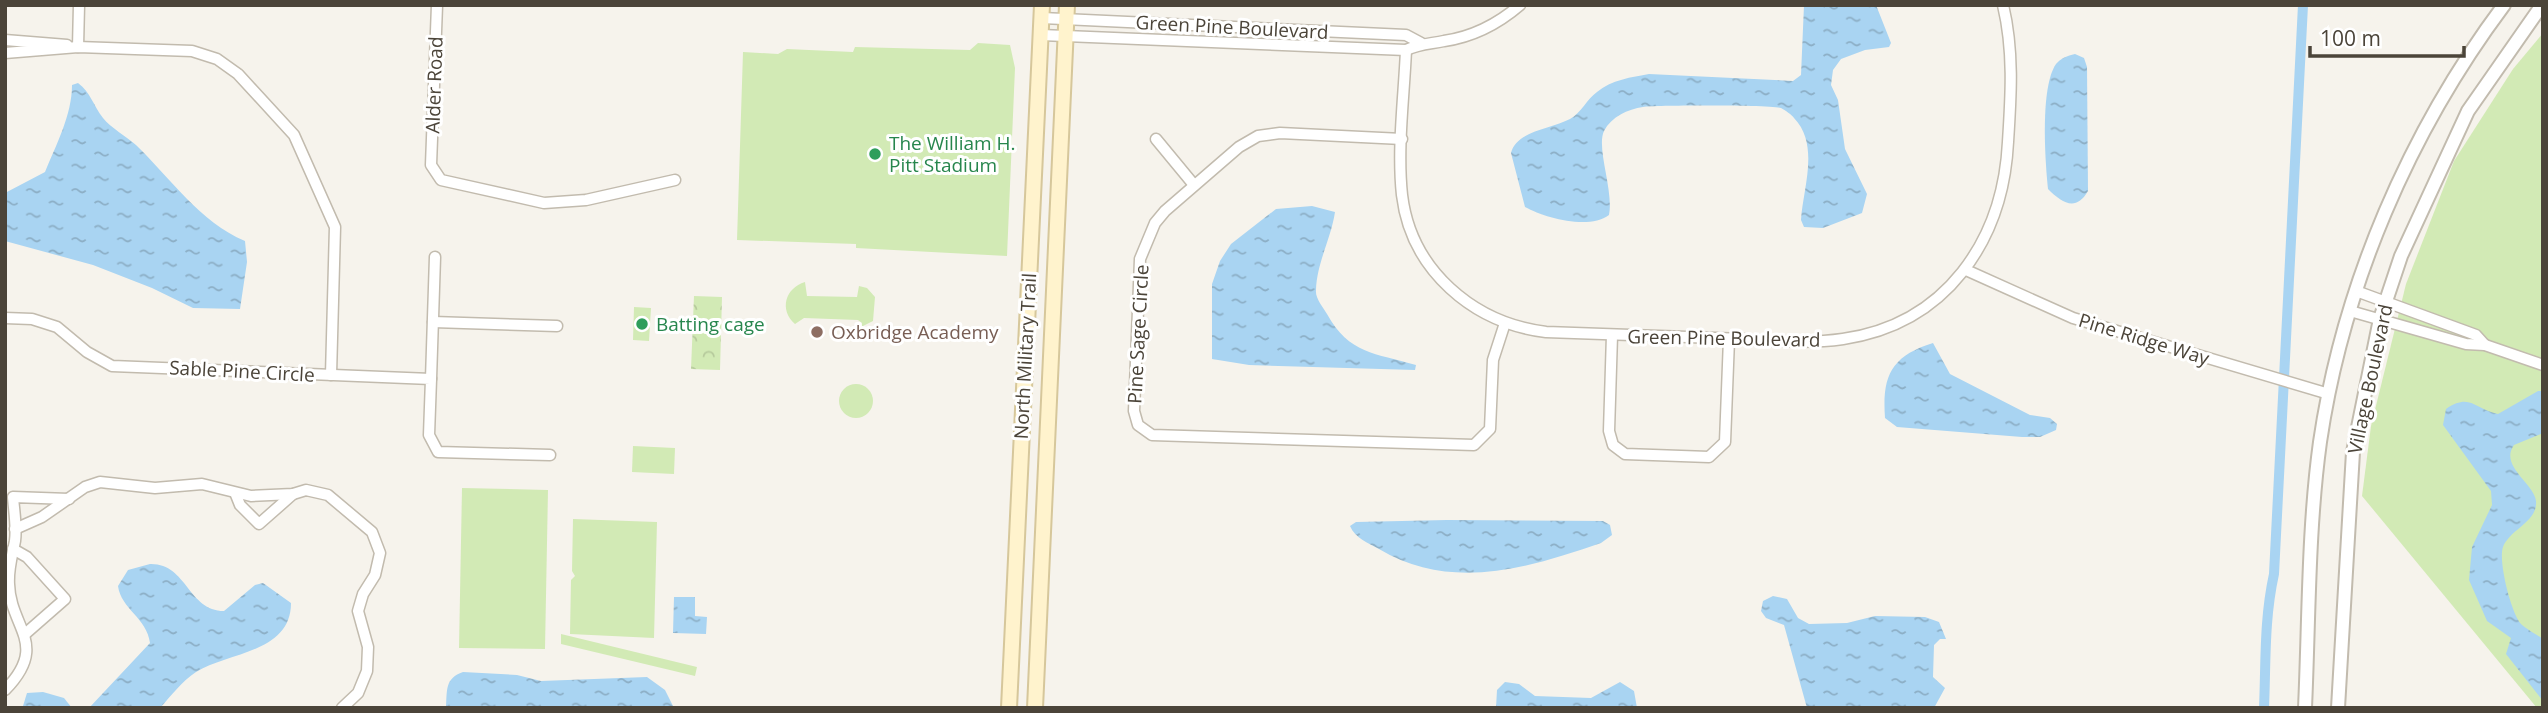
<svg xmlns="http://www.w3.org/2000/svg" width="2548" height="713" viewBox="0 0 2548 713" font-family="'Open Sans',sans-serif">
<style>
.grass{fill:#d2eab5}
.forest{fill:url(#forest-crowns)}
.water{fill:url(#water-ripples)}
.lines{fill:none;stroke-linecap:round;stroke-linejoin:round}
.canal{stroke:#a9d4f2;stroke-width:10}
.minor-casing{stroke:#c2bbae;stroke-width:13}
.tertiary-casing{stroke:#c2bbae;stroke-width:16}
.secondary-casing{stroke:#d6c79b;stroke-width:18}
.minor{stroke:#fff;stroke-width:10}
.tertiary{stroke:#fff;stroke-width:12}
.secondary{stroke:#fff3cd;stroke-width:14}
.leisure-dot{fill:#2e9e5b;stroke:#fff;stroke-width:2.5}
.education-dot{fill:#8d6e63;stroke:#fff;stroke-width:2.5}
.labels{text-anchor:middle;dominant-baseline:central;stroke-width:6;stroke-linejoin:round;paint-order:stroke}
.street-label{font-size:19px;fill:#4b4439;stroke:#fff}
.leisure-label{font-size:19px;fill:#27864d;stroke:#fff;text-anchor:start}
.education-label{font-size:19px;fill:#785e54;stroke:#fff;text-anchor:start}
</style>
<defs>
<pattern id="forest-crowns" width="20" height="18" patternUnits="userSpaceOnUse" patternTransform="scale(1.75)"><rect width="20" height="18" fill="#d2eab5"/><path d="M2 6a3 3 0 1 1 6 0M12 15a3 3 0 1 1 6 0" fill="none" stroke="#b6ca9c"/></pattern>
<pattern id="water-ripples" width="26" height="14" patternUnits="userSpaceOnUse" patternTransform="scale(1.75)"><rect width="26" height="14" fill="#a9d4f2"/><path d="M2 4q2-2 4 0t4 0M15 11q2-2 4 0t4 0" fill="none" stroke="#8caec5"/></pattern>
</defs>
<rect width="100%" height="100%" fill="#f6f3ec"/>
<!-- grass -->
<g class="grass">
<path d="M2543 33V708H2537L2362 496 2371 426 2406 284 2454 161 2513 69Z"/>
<path d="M978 43 1010 45 1015 68 1007 256 856 248V244L737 240 743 52 778 54 787 49 853 52 855 47 970 50Z"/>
<path d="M805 282 807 296 857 297 859 286 867 288 875 297 873 321 859 328 862 323 858 320 804 318 795 324C779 310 785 288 805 282Z"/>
<path d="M634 307 651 308 649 341 633 340Z"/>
<circle cx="856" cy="401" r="17"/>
<path d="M633 446 675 448 674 474 632 472Z"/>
<path d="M462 488 548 490 545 649 459 648Z"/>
<path d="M573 519 657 522 654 638 570 634 571 580 575 576 572 571Z"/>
<path d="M561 634 697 667 695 676 561 644Z"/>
</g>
<!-- forest -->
<path class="forest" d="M694 296 722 297 720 370 691 369Z"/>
<!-- water -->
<g class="water">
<path d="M1804 5H1876L1891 43 1889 47 1865 50 1841 59 1833 70 1831 85 1838 100 1845 149 1867 194 1862 213 1823 228 1804 227 1801 220C1803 188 1820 145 1794 118 1792 115 1785 110 1781 108 1771 105 1657 105 1643 107 1628 109 1611 117 1604 131 1596 148 1614 191 1609 215 1589 230 1545 218 1525 207L1511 153C1516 131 1551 129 1570 119 1581 113 1587 99 1597 92 1611 80 1632 77 1649 74L1793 81 1801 75Z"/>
<path d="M2075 54 2084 58 2087 67 2088 191C2076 212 2062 203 2048 189 2045 161 2040 87 2056 64 2061 58 2067 56 2075 54Z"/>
<path d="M78 83C91 93 93 105 103 118 111 128 126 136 136 145 170 178 200 222 245 241L247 262 240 309 193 308 152 288 93 265 5 241V193L45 172C56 145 72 115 72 85Z"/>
<path d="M1312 206 1335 212C1331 239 1317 262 1316 290 1315 298 1323 307 1327 314 1349 354 1375 353 1416 365L1415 370 1249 365 1212 359V284L1220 261 1231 244 1276 209Z"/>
<path d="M1933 343 1950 374 2030 415 2050 418 2057 424 2056 430 2040 437H2022L1897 427 1885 418C1882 376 1891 356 1933 343Z"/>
<path d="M2538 391H2543V433L2514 445C2499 466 2534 483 2536 501 2538 522 2510 529 2503 547 2498 561 2511 613 2521 624 2526 629 2536 634 2543 639V701L2506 654 2511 638 2487 621 2469 580 2472 547 2492 505 2491 491 2443 425 2446 409C2471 392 2475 410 2498 414Z"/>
<path d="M1447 520 1603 521 1610 525 1612 535 1601 543C1528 568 1451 592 1379 549 1368 543 1355 538 1350 526L1356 522Z"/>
<path d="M150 564C187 563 188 611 224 611L255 585 263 583 291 603C291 653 228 652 196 672 182 681 171 696 160 708H89L150 643C147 618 121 609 118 586L128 570Z"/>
<path d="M1773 596 1787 599 1798 618 1809 624 1847 623 1875 616 1925 617 1939 622 1946 639H1940L1934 645 1933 677 1945 688 1934 708H1807L1784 625 1766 618 1761 611 1763 601Z"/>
<path d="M674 597H695V616L707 617 706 634 673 633Z"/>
<path d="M463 672 517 675 541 681 647 677 665 690 674 708H446C447 690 445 678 463 672Z"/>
<path d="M1505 682 1519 684 1535 696 1591 698 1620 682 1634 691 1637 708H1496L1497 690Z"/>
<path d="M43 692 64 698 72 708 23 706 27 693Z"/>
</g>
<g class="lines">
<!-- canal -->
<path class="canal" d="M2264 708C2266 661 2264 620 2274 574L2303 5"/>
<!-- minor casing -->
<g class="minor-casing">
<g id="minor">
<path d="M437 5 431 165 441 180 544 203 586 200 675 180"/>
<path d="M1042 18 1406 35 1421 43"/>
<path d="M1041 35 1406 50C1419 44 1429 44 1444 41 1472 37 1499 23 1520 5"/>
<path d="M5 40 67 45"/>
<path d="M78 47 79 5"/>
<path d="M1406 50C1404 97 1397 148 1402 195 1411 270 1473 323 1546 332 1602 334 1659 336 1716 338 1757 339 1802 345 1843 339 1946 324 2003 241 2008 142 2011 96 2014 51 2003 5"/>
<path d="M5 53 78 47 192 51 217 59 238 74 294 135 335 227 331 375"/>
<path d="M1156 139 1194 185"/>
<path d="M1402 139 1280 133 1258 136 1239 147 1165 211 1155 223 1140 259 1134 411 1138 425 1152 435 1474 445 1490 429 1493 360 1505 323"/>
<path d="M1966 270 2073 318 2329 394"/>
<path d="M2356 291 2476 335 2485 345"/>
<path d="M2350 311 2466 344 2485 345 2543 365"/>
<path d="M5 318 32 319 57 327 87 352 112 366 431 379 429 435 438 452 550 455"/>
<path d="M433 322 557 326"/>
<path d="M1612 335 1609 431 1613 445 1625 454 1709 457 1725 442 1729 339"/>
<path d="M431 379 435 257"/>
<path d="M236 495 240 505 259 524 293 494"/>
<path d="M15 529 42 517 85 487 100 482 155 488 202 484 251 496 293 494 306 490 328 495 372 532 380 553 375 575 363 594 358 611 368 647 367 671 358 693 342 708"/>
<path d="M13 549 27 557 65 599 25 634"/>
<path d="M5 690C50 644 10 628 9 584 8 569 12 556 15 541 17 527 14 511 13 497L69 499"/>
</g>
</g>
<!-- tertiary casing -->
<g class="tertiary-casing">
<g id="tertiary">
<path d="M2305 708C2309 620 2308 529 2320 442 2343 286 2409 132 2504 5"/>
<path d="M2338 708 2353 452 2380 319 2401 256 2468 111 2542 5"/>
</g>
</g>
<!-- secondary casing -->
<g class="secondary-casing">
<g id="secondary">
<path d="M1009 708 1042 5"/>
<path d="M1035 708 1067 5"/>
</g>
</g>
<!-- minor -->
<use href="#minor" class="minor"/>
<!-- tertiary -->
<use href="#tertiary" class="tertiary"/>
<!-- secondary -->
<use href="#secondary" class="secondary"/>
</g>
<!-- markers -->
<g class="leisure-dot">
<circle cx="875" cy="154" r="7"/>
<circle cx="642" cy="324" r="7"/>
</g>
<circle class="education-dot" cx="817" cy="332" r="7"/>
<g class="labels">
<!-- street labels -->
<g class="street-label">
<text transform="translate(1232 27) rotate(3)">Green Pine Boulevard</text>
<text transform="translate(434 85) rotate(-88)">Alder Road</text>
<text transform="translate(1138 334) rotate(-87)">Pine Sage Circle</text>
<text transform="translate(1724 338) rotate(1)">Green Pine Boulevard</text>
<text transform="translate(2144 339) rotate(17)">Pine Ridge Way</text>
<text transform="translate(1025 356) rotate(-87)">North Military Trail</text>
<text transform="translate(242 371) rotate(3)">Sable Pine Circle</text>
<text transform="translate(2370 379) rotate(-78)">Village Boulevard</text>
</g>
<!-- leisure labels -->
<g class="leisure-label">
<text x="889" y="143">The William H.<tspan x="889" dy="22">Pitt Stadium</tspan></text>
<text x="656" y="324">Batting cage</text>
</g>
<!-- education labels -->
<g class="education-label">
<text x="831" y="332">Oxbridge Academy</text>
</g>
</g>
<!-- border -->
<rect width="2548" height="713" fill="none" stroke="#4b4439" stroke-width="14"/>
<!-- scale -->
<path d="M2310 46v10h154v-10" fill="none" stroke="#4b4439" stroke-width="3.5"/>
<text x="2320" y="46" font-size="21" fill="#4b4439" stroke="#ffffff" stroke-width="5" paint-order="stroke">100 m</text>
</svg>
